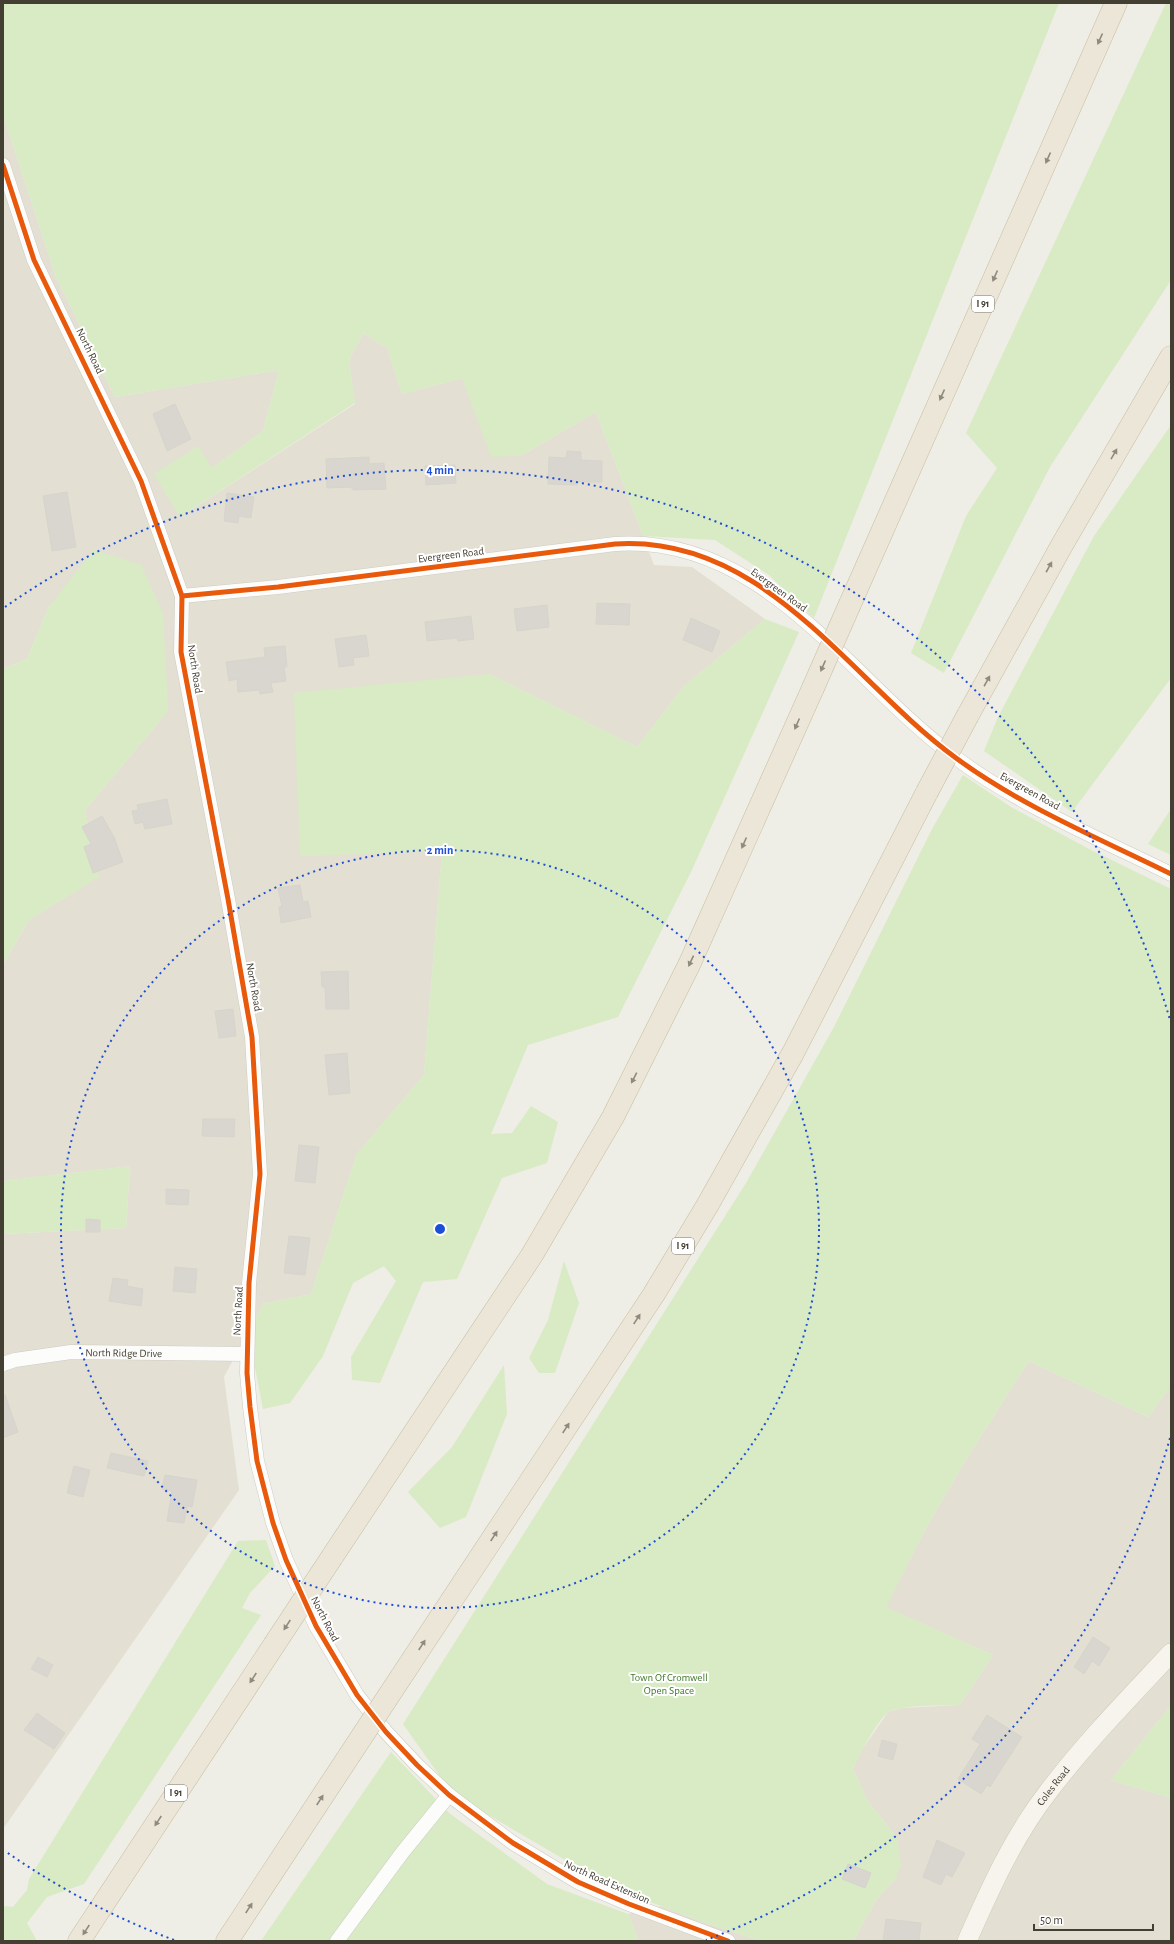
<svg xmlns="http://www.w3.org/2000/svg" width="1174" height="1944" viewBox="0 0 1174 1944" font-family="'Alegreya Sans',sans-serif">
<style>
.residential{fill:#e3e0d3}
.green{fill:#d8ebc4}
.building{fill:#d8d6ce;stroke:#d6d4cc}
.lines{fill:none;stroke-linecap:round;stroke-linejoin:round}
.street-casing{stroke:#cccbc4;stroke-width:15}
.secondary-casing{stroke:#cecbbc;stroke-width:20}
.highway-casing{stroke:#c8bda0;stroke-width:23}
.street{stroke:#fcfcfb;stroke-width:14}
.secondary{stroke:#f6f4ed;stroke-width:19}
.highway{stroke:#ebe6d7;stroke-width:22}
.highway-bridge-casing{stroke:#c8bda0;stroke-width:23;stroke-linecap:butt}
.highway-bridge{stroke:#ebe6d7;stroke-width:22}
.cycleway-casing{stroke:#fff;stroke-width:8}
.cycleway{stroke:#e8590c;stroke-width:5}
.oneway{fill:#8f8a7d}
.ring{fill:none;stroke:#1d4ed8;stroke-width:2;stroke-dasharray:2 4}
.labels{text-anchor:middle;dominant-baseline:central;stroke-width:4;stroke-linejoin:round;paint-order:stroke}
.shield{fill:#fff;stroke:#7c7970;stroke-width:1}
.shield-label{font-size:10px;font-weight:bold;fill:#443f33}
.street-label{font-size:11px;fill:#443f33;stroke:#fff}
.park-label{font-size:11px;fill:#3c7824;stroke:#fff}
.centre{fill:#1d4ed8;stroke:#fff;stroke-width:2}
.ring-label{font-size:12px;text-anchor:middle;font-weight:bold;fill:#1d4ed8;stroke:#fff;stroke-width:4;stroke-linejoin:round;paint-order:stroke}
</style>
<rect width="100%" height="100%" fill="#eeede6"/>
<!-- residential -->
<g class="residential">
<path d="M3 115 56 277 115 397 279 370 263 431 212 468 180 517 355 404 349 360 363 333 387 348 402 394 462 378 522 455 596 412 654 565 692 567 765 619 684 686 637 747 489 674 300 855 442 851 424 1075 357 1154 311 1294 263 1304 224 1377 239 1490 3 1829V1234L126 1228 130 1166 3 1181V965L29 920 98 877 85 810 168 711 49 606 27 659 3 669Z"/>
<path d="M1029 1361 1148 1417 1171 1386V1705L1111 1780 1171 1798V1941H853L876 1900 895 1879 897 1838 867 1800 853 1769 859 1754 888 1712 901 1708 960 1705 993 1655 885 1607 926 1528 970 1453Z"/>
<path d="M661 1906 706 1923 762 1941H639L628 1914Z"/>
</g>
<!-- green -->
<g class="green">
<path d="M3 3H1059L814 618 769 575 715 540 643 536 596 412 522 455 491 457 462 378 402 394 387 348 363 333 349 360 355 403 180 517 154 474 198 446 212 468 263 431 279 370 115 397 56 277 3 115Z"/>
<path d="M1166 3H1171V280L1050 467 944 673 911 653 966 516 997 468 966 433Z"/>
<path d="M1171 425V678L1072 812 984 751 998 717 1094 536Z"/>
<path d="M94 550 141 565 163 613 168 711 85 810 99 877 29 920 3 965V669L27 659 49 606Z"/>
<path d="M765 619 799 632 691 872 618 1017 528 1045 491 1134 512 1133 531 1106 558 1122 547 1163 502 1178 457 1279 423 1282 380 1383 352 1380 351 1357 396 1281 384 1266 353 1283 323 1356 290 1403 263 1409 248 1331 263 1304 311 1294 357 1154 424 1075 442 851 300 856 294 693 489 674 637 747 684 686Z"/>
<path d="M963 775 1011 807 1091 850 1171 889V1386L1148 1417 1029 1361 970 1453 926 1528 886 1607 993 1655 960 1705C942 1706 904 1704 889 1712 880 1716 857 1758 853 1769L867 1800 897 1838 901 1864 895 1879 876 1900 853 1941H762L706 1923 613 1888 480 1810 444 1782 403 1724 746 1183 834 1027 932 829Z"/>
<path d="M1171 809V855L1148 844Z"/>
<path d="M130 1166 126 1228 3 1234V1181Z"/>
<path d="M564 1261 579 1303 555 1373H539L529 1358 548 1320Z"/>
<path d="M504 1365 507 1414 466 1517 440 1528 408 1492 452 1447Z"/>
<path d="M266 1540 275 1566 250 1593 242 1608 261 1615 84 1884 47 1897 27 1923 37 1941H3V1906L13 1907 27 1890 29 1879 238 1541Z"/>
<path d="M1171 1705V1798L1111 1780Z"/>
<path d="M391 1752 449 1813 547 1884 628 1914 639 1941H261Z"/>
</g>
<!-- building -->
<g class="building">
<path d="M175 404 191 439 167 451 153 414Z"/>
<path d="M567 451 581 452V460L602 461V482H577V485L548 484 549 457 566 458Z"/>
<path d="M369 457V464L384 463 386 489 354 490 350 487 327 488 326 459Z"/>
<path d="M455 465 456 483 426 485 425 466Z"/>
<path d="M67 492 76 547 52 551 43 496Z"/>
<path d="M227 493 254 497 251 518 239 516 238 523 224 521Z"/>
<path d="M597 603 630 604 629 625 596 624Z"/>
<path d="M547 605 549 627 517 631 514 609Z"/>
<path d="M471 616 474 639 458 641 457 638 427 641 425 622Z"/>
<path d="M691 618 720 631 712 652 683 640Z"/>
<path d="M366 635 369 656 353 658 354 665 339 667 335 639Z"/>
<path d="M285 646 287 667H284L286 681 271 683 273 692 260 694 259 690 238 692 237 679 229 681 226 662 265 657 264 648Z"/>
<path d="M167 799 172 824 145 829 143 822 135 824 132 811 138 810 137 805Z"/>
<path d="M102 816 114 837 123 862 93 873 84 847 91 844 82 827Z"/>
<path d="M300 885 303 902 308 901 311 917 281 923 279 907 282 906 278 888Z"/>
<path d="M348 971 349 1009H326L325 987H322L321 972Z"/>
<path d="M233 1009 236 1036 219 1038 215 1011Z"/>
<path d="M347 1053 350 1093 329 1095 325 1055Z"/>
<path d="M203 1119H235L234 1137 202 1136Z"/>
<path d="M299 1145 319 1147 315 1183 295 1181Z"/>
<path d="M166 1189 189 1190 188 1205 166 1204Z"/>
<path d="M86 1219 100 1220V1232H86Z"/>
<path d="M289 1236 310 1238 305 1275 284 1273Z"/>
<path d="M175 1267 197 1269 195 1293 173 1291Z"/>
<path d="M113 1278 128 1280 127 1286 143 1289 141 1306 109 1301Z"/>
<path d="M3 1395H5L18 1432 3 1438Z"/>
<path d="M111 1453 148 1461 144 1476 107 1468Z"/>
<path d="M74 1466 90 1470 83 1497 67 1493Z"/>
<path d="M165 1475 197 1480 192 1507 187 1506 184 1523 167 1521 172 1491 162 1489Z"/>
<path d="M1093 1637 1110 1648 1099 1666 1092 1661 1084 1674 1074 1667Z"/>
<path d="M38 1657 53 1665 47 1677 31 1669Z"/>
<path d="M37 1713 65 1733 54 1749 24 1730Z"/>
<path d="M987 1715 1022 1737 990 1787 987 1785 981 1794 958 1779 980 1744 972 1739Z"/>
<path d="M882 1740 897 1744 893 1760 878 1756Z"/>
<path d="M937 1840 965 1853 952 1877 946 1874 941 1885 923 1877Z"/>
<path d="M848 1864 871 1873 865 1888 842 1879Z"/>
<path d="M886 1919 921 1923 919 1941H883Z"/>
</g>
<g class="lines">
<!-- street casing -->
<g class="street-casing">
<g id="street">
<path d="M3 165 34 260 141 481 182 596 181 652 228 899 252 1037 260 1174 249 1283 247 1373 250 1407 257 1461 273 1523 286 1560 316 1626 357 1695 386 1732 417 1765 449 1795 513 1843 578 1882 629 1904 728 1941"/>
<path d="M182 596 278 587 615 544C765 534 849 680 956 758 1021 806 1098 838 1171 874"/>
<path id="s1" d="M3 1364 15 1360 71 1352 247 1354"/>
<path d="M337 1941 402 1853 449 1795"/>
</g>
</g>
<!-- secondary casing -->
<g class="secondary-casing">
<g id="secondary">
<path id="s2" d="M967 1941C990 1889 1013 1837 1048 1792 1085 1743 1129 1698 1171 1653"/>
</g>
</g>
<!-- highway casing -->
<g class="highway-casing">
<g id="highway">
<path d="M850 604 1116 3"/>
<path d="M968 715 1062 545 1171 357"/>
<path d="M332 1557 532 1255 613 1117 689 965 813 688"/>
<path d="M401 1677 654 1294 707 1206 793 1053 927 792"/>
<path d="M79 1941 274 1645"/>
<path d="M227 1941 349 1756"/>
</g>
</g>
<!-- street -->
<use href="#street" class="street"/>
<!-- secondary -->
<use href="#secondary" class="secondary"/>
<!-- highway -->
<use href="#highway" class="highway"/>
<!-- highway-bridge casing -->
<g class="highway-bridge-casing">
<g id="highway-bridge">
<path d="M813 688 850 604"/>
<path d="M927 792 968 715"/>
<path d="M274 1645 332 1557"/>
<path d="M349 1756 401 1677"/>
</g>
</g>
<!-- highway-bridge -->
<use href="#highway-bridge" class="highway-bridge"/>
<!-- cycleway casing -->
<g class="cycleway-casing">
<g id="cycleway">
<path d="M3 165 34 260 141 481 182 596 181 652 228 899 252 1037 260 1174 249 1283 247 1373 250 1407 257 1461 273 1523 286 1560 316 1626 357 1695 386 1732 417 1765 449 1795 513 1843 578 1882 629 1904 728 1941"/>
<path d="M182 596 278 587 615 544C765 534 849 680 956 758 1021 806 1098 838 1171 874"/>
</g>
</g>
<!-- cycleway -->
<use href="#cycleway" class="cycleway"/>
</g>
<!-- one-way arrows -->
<defs><path id="oneway-solid" d="M-6-.8H1V-3.2L6.5 0L1 3.2V.8H-6Z"/></defs>
<g class="oneway">
<use href="#oneway-solid" transform="translate(1100 39) rotate(114)"/>
<use href="#oneway-solid" transform="translate(1048 158) rotate(114)"/>
<use href="#oneway-solid" transform="translate(995 276) rotate(114)"/>
<use href="#oneway-solid" transform="translate(942 395) rotate(114)"/>
<use href="#oneway-solid" transform="translate(1114 454) rotate(-60)"/>
<use href="#oneway-solid" transform="translate(1049 567) rotate(-61)"/>
<use href="#oneway-solid" transform="translate(823 666) rotate(114)"/>
<use href="#oneway-solid" transform="translate(987 681) rotate(-61)"/>
<use href="#oneway-solid" transform="translate(797 724) rotate(114)"/>
<use href="#oneway-solid" transform="translate(744 843) rotate(114)"/>
<use href="#oneway-solid" transform="translate(691 961) rotate(115)"/>
<use href="#oneway-solid" transform="translate(634 1078) rotate(117)"/>
<use href="#oneway-solid" transform="translate(637 1319) rotate(-57)"/>
<use href="#oneway-solid" transform="translate(566 1428) rotate(-57)"/>
<use href="#oneway-solid" transform="translate(494 1536) rotate(-57)"/>
<use href="#oneway-solid" transform="translate(287 1625) rotate(123)"/>
<use href="#oneway-solid" transform="translate(422 1645) rotate(-57)"/>
<use href="#oneway-solid" transform="translate(253 1678) rotate(123)"/>
<use href="#oneway-solid" transform="translate(320 1800) rotate(-57)"/>
<use href="#oneway-solid" transform="translate(158 1821) rotate(123)"/>
<use href="#oneway-solid" transform="translate(249 1908) rotate(-57)"/>
<use href="#oneway-solid" transform="translate(86 1930) rotate(123)"/>
</g>
<!-- distance rings -->
<g class="ring">
<circle cx="440" cy="1229" r="379"/>
<path d="M1170 1438A759 759 0 0 1 706 1940M174 1940A759 759 0 0 1 5 1851M5 607A759 759 0 0 1 1170 1020"/>
</g>
<g class="labels">
<!-- shield labels -->
<g class="shield">
<rect x="972" y="296" width="22" height="16" rx="3"/>
<rect x="672" y="1238" width="22" height="16" rx="3"/>
<rect x="165" y="1785" width="22" height="16" rx="3"/>
</g>
<g class="shield-label">
<text x="983" y="304">I 91</text>
<text x="683" y="1246">I 91</text>
<text x="176" y="1793">I 91</text>
</g>
<!-- street labels -->
<g class="street-label">
<text transform="translate(90 351) rotate(64)">North Road</text>
<text transform="translate(451 555) rotate(-7)">Evergreen Road</text>
<text transform="translate(779 590) rotate(36)">Evergreen Road</text>
<text transform="translate(195 669) rotate(81)">North Road</text>
<text transform="translate(1030 791) rotate(29)">Evergreen Road</text>
<text transform="translate(254 987) rotate(80)">North Road</text>
<text transform="translate(238 1311) rotate(-87)">North Road</text>
<text stroke="none"><textPath href="#s1" startOffset="122">North Ridge Drive</textPath></text>
<text transform="translate(325 1619) rotate(63)">North Road</text>
<text stroke="none"><textPath href="#s2" startOffset="178">Coles Road</textPath></text>
<text transform="translate(607 1882) rotate(24)">North Road Extension</text>
</g>
<!-- park labels -->
<g class="park-label">
<text x="669" y="1677">Town Of Cromwell<tspan x="669" dy="13">Open Space</tspan></text>
</g>
</g>
<circle cx="440" cy="1229" r="6" class="centre"/>
<g class="ring-label">
<text x="440" y="474">4 min</text>
<text x="440" y="854">2 min</text>
</g>
<!-- border -->
<rect width="1174" height="1944" fill="none" stroke="#443f33" stroke-width="8"/>
<!-- scale -->
<path d="M1034 1924v6h119v-6" fill="none" stroke="#443f33" stroke-width="2"/>
<text x="1040" y="1924" font-size="12" fill="#443f33" stroke="#ffffff" stroke-width="3" paint-order="stroke">50 m</text>
</svg>
